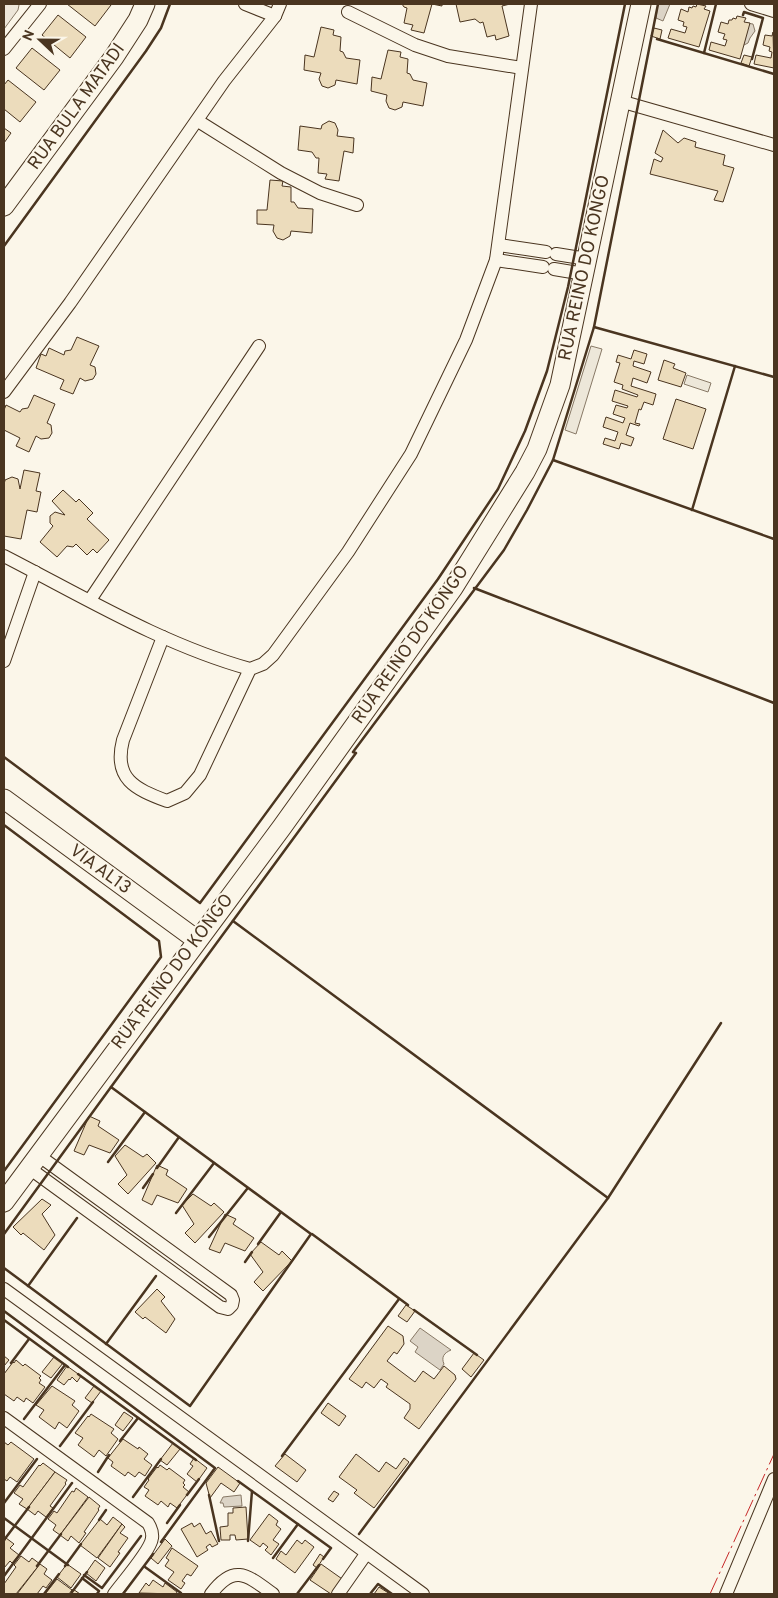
<svg xmlns="http://www.w3.org/2000/svg" width="778" height="1598" viewBox="0 0 778 1598" font-family="Overpass,sans-serif">
<style>
.green{fill:#ede6d9;stroke:#887966}
.parking{fill:#ede7d9;stroke:#887966}
.water{fill:#dcd4c6;stroke:#887966}
.building{fill:#ecdcbc;stroke:#4a3520}
.lines{fill:none;stroke-linecap:round;stroke-linejoin:round}
.street-casing{stroke:#4a3520;stroke-width:14}
.secondary-casing{stroke:#4a3520;stroke-width:21}
.street{stroke:#fbf6e9;stroke-width:12}
.secondary{stroke:#fbf6e9;stroke-width:19}
.wall{stroke:#4a3520;stroke-width:2.5}
.power{stroke:#c62828;stroke-width:1;stroke-dasharray:18 4 2.5 4;stroke-linecap:butt}
.labels{text-anchor:middle;dominant-baseline:central;stroke-width:4;stroke-linejoin:round;paint-order:stroke}
.street-label{font-size:18px;fill:#4a3520;stroke:#fbf6e9}
</style>
<rect width="100%" height="100%" fill="#fbf6e9"/>
<!-- green -->
<path class="green" d="M4 4H18L19 5 18 10 4 29Z"/>
<!-- parking -->
<g class="parking">
<path d="M591 346 602 349 576 434 565 430Z"/>
<path d="M687 375 711 383 708 392 684 384Z"/>
</g>
<!-- water -->
<g class="water">
<path d="M658 4H670L663 21 656 18Z"/>
<path d="M746 23 753 24 755 31 750 38 748 43 744 45 742 43Z"/>
<path d="M420 1328 451 1350C444 1353 441 1357 444 1364L440 1370 415 1352 418 1347 410 1341Z"/>
<path d="M241 1495 242 1506 224 1507 223 1503H220L223 1497Z"/>
</g>
<!-- building -->
<g class="building">
<path d="M67 4H109L111 5 95 26Z"/>
<path d="M402 4H442V6L432 4 424 33 411 30 413 25 404 23 407 8 404 7Z"/>
<path d="M456 4H510L502 6 509 36 496 40 495 35 487 37 483 22 480 23 475 19 460 22Z"/>
<path d="M697 4 706 6 704 9 710 11 699 47 668 38 671 29 685 33 687 27 683 26 684 22 678 20 681 9 688 12 689 7 692 8 693 6 696 7Z"/>
<path d="M58 15 86 37 70 58 42 35Z"/>
<path d="M737 16 746 18 744 22 750 23 740 59 709 50 711 42 725 46 727 40 723 39 725 34 718 32 721 22 728 24 729 20H732L733 18 736 19Z"/>
<path d="M321 27 334 30 333 35 341 37 340 51 343 52 346 58 360 60 357 84 336 80 335 85 328 88 322 86 319 79 321 73 304 70 305 55 314 57Z"/>
<path d="M654 28 662 30 660 39 651 36Z"/>
<path d="M773 32 774 68 754 64 756 55 771 58 772 52 769 51 770 47 763 45 765 35 772 36Z"/>
<path d="M32 48 60 70 44 90 16 68Z"/>
<path d="M388 50 401 52 400 57 408 59 407 73 410 74 413 80 427 83 423 106 403 102 402 107 395 110 389 108 386 101 387 95 371 91 372 77 381 79Z"/>
<path d="M744 55 752 57 749 66 741 63Z"/>
<path d="M8 80 36 102 20 122 4 109V85Z"/>
<path d="M329 121 335 123 338 130 337 136 354 138 353 153 344 151 339 181 325 179 327 174 318 173 319 158H316L312 152 298 150 300 126 321 129 322 125Z"/>
<path d="M4 128 11 133 4 143Z"/>
<path d="M663 130 678 143 684 138 696 142 695 147 725 155 723 165 734 168 723 202 714 200 718 191 650 174 654 159 661 162 663 158 655 153Z"/>
<path d="M270 180 283 181 282 186 291 187V202H294L298 208 313 209 312 233 291 231 290 236 283 240 277 238 273 231 274 225 257 224V210H267Z"/>
<path d="M77 337 99 346 90 365 95 367 96 374 93 379 85 381 80 378 73 394 60 389 64 380 36 368 41 354 46 356 49 348 64 355 65 351 71 350Z"/>
<path d="M634 350 647 354 644 364 634 361 633 366 651 372 647 383 633 378 631 386 656 394 653 405 644 402 641 410 639 409 635 423 640 424 639 426 630 423 626 435 634 438 631 446 621 443 619 449 603 444 605 438 615 441 618 432 603 427 606 417 623 423 625 418 613 414 616 405 627 408 628 406 612 401 615 390 637 397 638 395 622 389 623 385 614 382 620 363 616 362 618 355 631 359Z"/>
<path d="M664 360 675 364 673 368 686 373 681 387 658 380Z"/>
<path d="M34 395 55 404 47 423 51 425 52 433 49 438 41 439 36 436 29 452 16 446 20 438 4 430V410L6 405 20 412 22 409 28 408Z"/>
<path d="M676 399 706 409 693 449 663 439Z"/>
<path d="M24 470 40 473 36 491 41 492 37 512 27 510 21 539 4 536V485L5 480 12 477 18 479 20 489Z"/>
<path d="M63 490 76 502 79 499 93 513 87 519 109 540 97 553 93 549 87 555 76 544 73 547 67 546 57 557 40 542 53 526 50 523V516L55 512 65 515 52 501Z"/>
<path d="M89 1116 100 1121 98 1126 119 1140 110 1153 89 1145 84 1155 74 1151Z"/>
<path d="M125 1145 143 1157 147 1154 156 1163 128 1194 118 1184 127 1175 115 1156Z"/>
<path d="M157 1165 168 1170 166 1175 187 1189 178 1203 157 1195 152 1205 142 1200Z"/>
<path d="M193 1194 211 1206 214 1203 224 1212 195 1243 185 1233 194 1224 182 1205Z"/>
<path d="M42 1199 51 1205 42 1214 55 1235 44 1250 23 1233 21 1235 13 1227Z"/>
<path d="M225 1214 236 1219 233 1224 254 1238 245 1251 225 1243 220 1253 209 1249Z"/>
<path d="M261 1242 279 1255 282 1251 292 1261 263 1291 254 1282 263 1272 250 1254Z"/>
<path d="M157 1289 165 1297 161 1301 175 1319 166 1333 145 1317 143 1319 135 1312Z"/>
<path d="M406 1305 415 1311 407 1322 398 1316Z"/>
<path d="M388 1326 403 1336 404 1344 397 1354 394 1352 387 1361 415 1382 423 1371 434 1379 444 1366 455 1375 456 1379 419 1429 404 1418 410 1409V1404L386 1387 388 1384 381 1379 374 1388 366 1382 362 1388 349 1379Z"/>
<path d="M474 1353 484 1360 471 1377 462 1369Z"/>
<path d="M4 1356 9 1360 4 1366Z"/>
<path d="M54 1357 63 1363 51 1378 42 1372Z"/>
<path d="M16 1360 23 1366 25 1364 41 1376 39 1378 41 1380 39 1383 45 1387 33 1403 26 1398 24 1402 17 1397 14 1401 4 1394V1374L13 1362 14 1363Z"/>
<path d="M67 1366 81 1376 77 1382 72 1377 70 1380 69 1379 64 1385 57 1380Z"/>
<path d="M52 1386 75 1401 72 1405 79 1411 67 1428 59 1422 55 1429 39 1417 44 1410 36 1405Z"/>
<path d="M94 1386 101 1391 92 1403 85 1398Z"/>
<path d="M328 1403 346 1416 339 1426 321 1413Z"/>
<path d="M124 1412 133 1418 123 1431 115 1425Z"/>
<path d="M91 1414 114 1429 111 1433 118 1439 106 1456 99 1450 94 1457 78 1445 83 1438 75 1433 88 1416 89 1417Z"/>
<path d="M123 1439 138 1449 139 1447 148 1454 144 1459 152 1465 145 1476 139 1472 135 1477 128 1472 125 1476 111 1466 113 1462 108 1458Z"/>
<path d="M4 1442 8 1445 11 1442 34 1459 17 1482 10 1477 7 1481 4 1479Z"/>
<path d="M173 1443 180 1449 167 1465 160 1460Z"/>
<path d="M285 1454 306 1470 297 1482 275 1466Z"/>
<path d="M356 1454 379 1472 386 1462 396 1469 404 1458 409 1462 374 1508 354 1493 357 1490 339 1477Z"/>
<path d="M194 1458 207 1468 197 1482 187 1474 193 1466 190 1464Z"/>
<path d="M43 1463 55 1472 27 1509 19 1504 23 1499 14 1493 20 1485 23 1487 39 1465 40 1466Z"/>
<path d="M160 1465 167 1470 169 1468 185 1480 183 1483 185 1485 183 1487 189 1492 177 1508 170 1503 168 1507 161 1501 158 1505 145 1496 149 1490 144 1487 149 1480 148 1479 157 1467 158 1468Z"/>
<path d="M218 1467 240 1483 234 1492 221 1483 210 1498 206 1483Z"/>
<path d="M55 1472 67 1480 65 1483 66 1484 50 1506 53 1508 46 1517 38 1511 35 1515 27 1509Z"/>
<path d="M76 1488 88 1497 60 1535 53 1530 56 1525 48 1519 54 1511 57 1513 72 1491 74 1492Z"/>
<path d="M334 1491 339 1494 333 1502 328 1499Z"/>
<path d="M89 1497 100 1506 98 1509 99 1510 84 1532 86 1533 79 1543 71 1536 68 1541 60 1535Z"/>
<path d="M246 1507 248 1539 236 1540 235 1535H230V1540H221L220 1527 228 1526V1513H233V1508Z"/>
<path d="M269 1514 278 1521 276 1525 281 1529 273 1540 279 1544 271 1555 265 1550 268 1547 263 1543 260 1547 250 1540Z"/>
<path d="M113 1517 122 1524 97 1558 80 1545 100 1519 107 1525Z"/>
<path d="M192 1523 194 1527 200 1523 206 1534 211 1531 218 1544 212 1547 210 1544 206 1547 208 1550 197 1557 181 1529Z"/>
<path d="M122 1524 125 1527 120 1533 128 1538 118 1552 120 1553 110 1567 98 1558Z"/>
<path d="M6 1538 14 1544 10 1548 19 1555 12 1563 10 1561 4 1568V1542Z"/>
<path d="M165 1539 172 1546 158 1564 151 1558Z"/>
<path d="M297 1540 302 1544 305 1540 314 1547 295 1573 276 1559 281 1551 286 1555Z"/>
<path d="M172 1548 198 1566 191 1576 187 1574 182 1581 185 1583 181 1589 168 1580 174 1572 165 1566 169 1560 166 1558Z"/>
<path d="M320 1554 324 1557 317 1568 313 1565Z"/>
<path d="M21 1556 29 1562 32 1558 40 1564 16 1594H4V1584L16 1567 14 1565Z"/>
<path d="M95 1560 105 1568 96 1581 86 1573Z"/>
<path d="M40 1564 47 1569 44 1574 52 1580 46 1588 43 1586 37 1594H17Z"/>
<path d="M67 1564 81 1574 71 1588 57 1577Z"/>
<path d="M321 1564 345 1581 336 1594H331L310 1580Z"/>
<path d="M57 1579 72 1590 69 1594H45Z"/>
<path d="M153 1580 163 1587 165 1583 177 1592 176 1594 139 1593 146 1583 149 1586Z"/>
<path d="M379 1587 390 1594H374Z"/>
<path d="M73 1589 80 1594H70Z"/>
</g>
<g class="lines">
<!-- street casing -->
<g class="street-casing">
<g id="street">
<path d="M245 4 275 16"/>
<path d="M751 4 774 11"/>
<path d="M348 12 415 45 448 56 522 68"/>
<path d="M4 49 40 4"/>
<path d="M620 101 774 145"/>
<path d="M198 121 281 173 320 193 357 205"/>
<path d="M499 245 546 252"/>
<path d="M556 254 587 259"/>
<path d="M496 260 543 267"/>
<path d="M554 269 584 274"/>
<path d="M4 392 70 303 224 81 275 16 280 4"/>
<path d="M4 556C84 597 163 645 250 669L263 664 273 655 348 552 411 454 466 340 496 260 531 4"/>
<path d="M90 600 259 346"/>
<path d="M163 637 123 740C113 779 135 789 167 801L185 793 200 775 250 669"/>
<path d="M4 661 35 572"/>
<path d="M29 1168 220 1307 228 1309 232 1305 233 1300 231 1295 38 1155"/>
<path d="M4 1289 423 1594"/>
<path d="M4 1418 148 1523C151 1528 153 1532 152 1538 151 1550 122 1583 114 1594"/>
<path d="M211 1594C234 1563 247 1575 273 1594"/>
<path d="M338 1594 366 1554"/>
<path d="M726 1594 774 1479"/>
</g>
</g>
<!-- secondary casing -->
<g class="secondary-casing">
<g id="secondary">
<path d="M4 206 114 57 138 20 145 4"/>
<path d="M4 799 197 940"/>
<path d="M4 1202 282 827 398 665 453 588 525 472 537 449 560 385 641 4"/>
</g>
</g>
<!-- street -->
<use href="#street" class="street"/>
<!-- secondary -->
<use href="#secondary" class="secondary"/>
<!-- wall -->
<g class="wall">
<path d="M743 15 744 12 763 18 752 59"/>
<path d="M657 39 774 74"/>
<path d="M704 53 716 4"/>
<path d="M4 246 146 51 161 28 170 4"/>
<path d="M594 327 774 377"/>
<path d="M553 460 774 539"/>
<path d="M692 510 735 366"/>
<path d="M474 588 774 703"/>
<path d="M4 757 200 903 438 579 498 489 525 431 547 371 568 287 625 4"/>
<path d="M4 825 159 941 161 957 4 1171"/>
<path d="M233 921 608 1198"/>
<path d="M111 1087 356 753 353 752 504 550 527 510 553 460 594 327 658 4"/>
<path d="M108 1162 145 1112"/>
<path d="M157 1168 179 1137"/>
<path d="M143 1188 153 1174"/>
<path d="M176 1213 214 1163"/>
<path d="M4 1234 111 1087 311 1234 190 1406 4 1268"/>
<path d="M312 1234 408 1305"/>
<path d="M209 1237 247 1189"/>
<path d="M258 1244 281 1212"/>
<path d="M245 1262 252 1252"/>
<path d="M28 1286 77 1218"/>
<path d="M414 1310 477 1355"/>
<path d="M4 1311 215 1468 161 1542"/>
<path d="M4 1320 68 1367"/>
<path d="M106 1344 156 1276"/>
<path d="M11 1363 29 1339"/>
<path d="M78 1374 196 1460"/>
<path d="M24 1419 65 1365"/>
<path d="M120 1441 138 1418"/>
<path d="M60 1446 93 1402"/>
<path d="M282 1456 399 1299"/>
<path d="M98 1472 109 1455"/>
<path d="M238 1481 331 1548 323 1559"/>
<path d="M187 1495 199 1479"/>
<path d="M209 1495 219 1541"/>
<path d="M133 1497 161 1459"/>
<path d="M4 1503 37 1459"/>
<path d="M4 1518 68 1565"/>
<path d="M99 1520 106 1510"/>
<path d="M167 1523 180 1505"/>
<path d="M359 1534 608 1198 721 1023"/>
<path d="M4 1540 29 1507"/>
<path d="M248 1541 252 1491"/>
<path d="M273 1558 298 1524"/>
<path d="M37 1566 61 1534"/>
<path d="M65 1566 81 1544"/>
<path d="M145 1567 181 1593"/>
<path d="M84 1575 102 1588 141 1536"/>
<path d="M4 1576 72 1483"/>
<path d="M82 1578 99 1591 97 1594"/>
<path d="M72 1592 87 1572"/>
<path d="M44 1594 59 1574"/>
<path d="M123 1594 153 1554"/>
<path d="M297 1594 319 1565"/>
<path d="M370 1594 378 1584 392 1594"/>
</g>
<!-- power -->
<path class="power" d="M710 1594 774 1454"/>
</g>
<g class="labels">
<!-- street labels -->
<g class="street-label">
<text transform="translate(77 107) rotate(-54)">RUA BULA MATADI</text>
<text transform="translate(585 268) rotate(-78)">RUA REINO DO KONGO</text>
<text transform="translate(411 645) rotate(-55)">RUA REINO DO KONGO</text>
<text transform="translate(100 870) rotate(36)">VIA AL13</text>
<text transform="translate(173 972) rotate(-53)">RUA REINO DO KONGO</text>
</g>
</g>
<!-- border -->
<rect width="778" height="1598" fill="none" stroke="#4a3520" stroke-width="10"/>
<!-- north arrow -->
<g transform="translate(40 40) rotate(292)" stroke="#fbf6e9" stroke-width="4" paint-order="stroke">
<path d="M0-4L9 19L0 12L-9 19Z" fill="#4a3520"/>
<text y="-8" font-size="14" font-weight="bold" text-anchor="middle" fill="#4a3520">N</text>
</g>
</svg>
